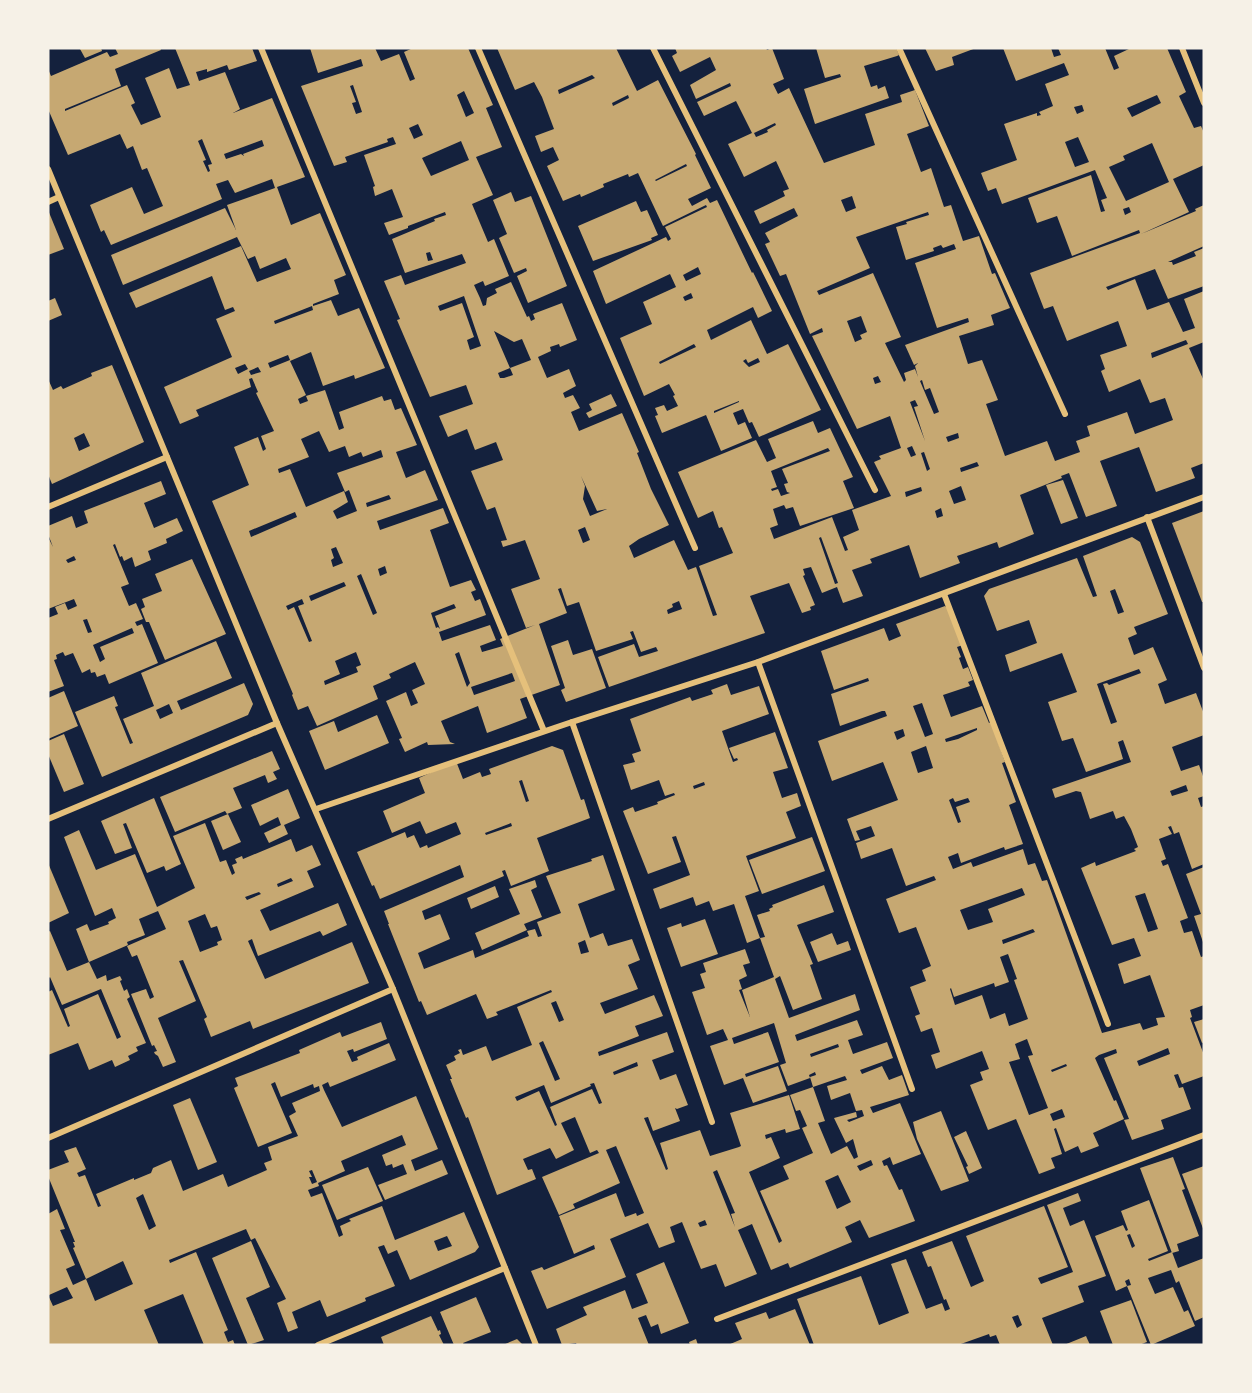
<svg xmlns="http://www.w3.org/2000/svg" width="1252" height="1393" viewBox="0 0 1252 1393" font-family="'DM Sans',sans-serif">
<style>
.building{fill:#c6a872;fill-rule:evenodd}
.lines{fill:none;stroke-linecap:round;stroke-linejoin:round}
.minor{stroke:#e5c07b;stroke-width:6}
</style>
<rect width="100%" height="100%" fill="#14213d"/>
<!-- building -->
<g class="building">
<path d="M82 48H101L102 51 85 58 80 49Z"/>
<path d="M115 48H160L161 50 115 69 121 86 65 109V111L127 85 135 103 131 105 141 125 161 117 145 78 169 68 177 89 190 85 175 48H252L257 61 229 70 227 65 207 72V69L196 72 199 81 225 72 240 109 233 113 272 98 305 177 277 187 291 225 320 213 346 275 334 280 339 294 313 304V306L331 300 338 316 359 308 385 368 355 379 354 375 323 386 311 352 290 361 306 395 298 399 300 404 308 401 306 396 325 390 339 430 344 428 339 412 382 396 384 401 391 399 395 410 401 408 417 445 396 452 406 478 425 470 438 500 377 521 380 530 443 508 449 523 430 530 450 587 471 580 476 590 471 592 475 601 480 599 486 615 439 632 442 641 490 625 496 640 480 646 482 652 503 646 500 639 535 625 526 628 511 589 540 579 525 540 503 547 501 541 507 540 495 507 487 510 471 471 503 460 496 442 475 450 467 429 448 437 439 416 473 404 466 385 430 397 397 320 400 319 384 281 401 275 405 285 466 263 462 254 405 273 392 239 435 221 434 219 446 215 445 212 408 226V228L389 235 384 223 403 217 392 189 375 196 373 187 375 186 364 155 396 144 393 137 387 139 388 142 345 157 347 162 334 166 301 86 363 66 361 59 318 73 310 48H375L381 61 399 54 410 81 415 79 404 52 413 48H468L493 105 486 108 502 147 476 157 493 195 472 204 488 242 494 239 509 276 485 286 483 281 474 285 480 298 483 306 486 305 487 298 497 293 495 289 511 282 527 317 529 316 531 321 535 319 533 314 562 303 577 340 560 347 559 344 550 347 551 351 538 357 547 378 569 369 576 386 563 393 565 398 573 395 580 408 571 412 579 431 622 413 639 452 637 453 651 489 669 525 639 539 629 546 634 558 674 540 688 570 696 567 713 616 717 615 699 566 733 553 722 527 719 528 713 511 698 518 678 472 756 440 767 462 776 458 768 439 813 421 818 433 830 428 853 477 843 481 854 508 800 526 793 507 786 509 784 505 773 509 778 525 770 528 774 539 832 517 845 551 848 550 843 537 859 530 852 510 891 496 874 462 881 459 879 456 901 448 890 416 857 429 812 336 823 332 822 328 810 334 786 274 780 276 765 244 770 242 765 233 798 216 794 208 760 224 754 211 785 196 783 191 789 189 776 161 744 177 728 144 752 133 736 101 704 116 697 102 731 86 730 83 696 99 690 85 716 70 710 57 680 72 672 56 677 53 675 48H766L767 50 772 48 784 79 773 84 778 94 789 88 824 163 875 145 865 114 902 102 900 95 915 90 929 126 907 134 921 172 931 168 944 207 951 205 963 241 979 236 992 274 995 273 1010 308 991 315 994 325 959 336 968 364 982 360 998 400 986 404 1005 456 1047 441 1055 461 1080 452 1076 441 1090 436 1087 426 1113 417 1127 412 1135 434 1173 420 1165 398 1150 403 1140 379 1109 392 1101 371 1105 369 1100 355 1127 346 1118 321 1067 341 1053 306 1044 309 1030 273 1140 233 1139 230 1072 256 1057 216 1037 223 1028 198 1091 175 1101 212 1105 211 1101 200 1107 198 1095 170 1002 204 996 188 988 191 981 173 1017 160 1004 124 1037 113V116L1041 115 1039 112 1053 106 1045 84 1069 75 1064 63 1016 81 1003 48H1051L1054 57 1061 55 1058 48H1105L1114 70 1119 68 1114 56 1131 48H1167L1186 92 1179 96 1194 128 1201 126 1204 133V165L1173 179 1189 212 1141 234 1196 211 1195 209 1204 205V246L1168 262H1172L1173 265 1196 256 1194 252 1204 248V286L1168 299 1155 269 1106 287 1108 290 1135 279 1147 310 1169 302 1183 332 1195 328 1184 299 1204 291V342L1189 348 1204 381V463L1191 468 1195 478 1156 492 1139 447 1100 461 1117 506 1086 517 1069 473 1061 476 1062 478 1020 495 1034 534 999 548 997 542 957 556 960 563 920 578 909 545 870 559 872 563 852 570 863 596 843 603 837 587 822 593 811 567 803 569 805 575 803 576 815 605 810 607 811 610 802 613 789 583 750 596 765 633 609 687 598 657 634 644 639 657 658 651 656 647 641 652 633 631 630 632 633 639 596 651 579 602 567 606 561 588 558 589 567 613 539 624 560 685 520 699 527 718 487 733 478 706 441 721 450 742 455 744 428 745 427 742 405 752 399 739 402 738 386 701 406 692 411 706 418 703 412 690 425 684 415 662 389 674 391 678 373 686 378 699 317 726 308 706 298 710 292 695 293 694 212 501 249 485 234 447 258 437 263 451 266 449 261 436 274 431 256 393 258 392 252 378 249 379 251 387 196 410 199 416 180 424 164 387 232 357 216 319 235 311 233 307 225 310 212 276 136 308 129 293 241 246 257 282 291 269 286 258 260 269 255 256 248 259 237 237 123 285 111 255 225 208 236 230 227 205 275 188 272 179 235 193 228 180 216 184 222 199 111 245 104 230 101 232 90 205 132 187 144 214 163 206 147 168 142 170 133 146 127 149 120 134 68 155 48 109V69L51 76 107 52 110 57 118 54ZM353 85 362 112 356 114 352 103 356 102 350 86ZM464 91 474 113 466 117 457 95ZM1157 95 1161 103 1132 117 1127 108ZM1082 105 1084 111 1077 114 1074 107ZM775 123 776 125 767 130 768 132 756 137 754 133ZM418 124 423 135 414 139 409 128ZM1078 137 1089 162 1075 167 1065 142ZM202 139 212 164 208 165 210 171 208 172 203 161 206 160 198 141ZM262 140 264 146 243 154 244 156 241 154 226 159 224 154ZM461 141 469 160 431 176 422 158ZM1152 143 1169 182 1126 201 1109 167 1125 160 1123 156ZM852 196 856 208 846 212 841 200ZM1129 207 1131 212 1125 215 1123 209ZM928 212 929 215 906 222 907 224 896 227 906 260 934 251 933 248 941 245 943 248 954 244 956 249 915 263 937 328 968 318 969 322 905 345 914 365 918 363 915 366 918 377 915 369 904 373 906 380 904 382 885 343 901 337 873 273 819 295 817 291 870 268 856 237ZM430 252 433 260 428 261 426 253ZM464 296 481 346 470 350 467 340 474 337 462 303 440 311 438 306ZM312 306 313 310 275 324 274 321ZM861 316 867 332 860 335 862 339 855 342 847 321ZM494 331 514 342 522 339 531 360 510 368 513 375 504 378H500L498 373 510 368ZM1186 340 1188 344 1152 358 1151 353ZM288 355 290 360 270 368 268 363ZM245 364 248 369 238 374 235 368ZM258 367 261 372 251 375 249 371ZM878 376 881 382 875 384 873 378ZM922 380 925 390 930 388 939 412 934 414 920 381ZM915 400 918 406 914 407 925 441 910 402ZM319 431 329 452 345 446 349 457 361 452 363 457 381 450 383 457 337 473 345 492 349 490 357 511 337 519 333 511 348 502 344 491 306 507 290 469 279 473 278 469 309 457 301 439ZM958 433 959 438 948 442 946 437ZM912 446 916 455 911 457 907 448ZM828 448 830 451 782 469 788 483 784 484 787 492 790 493 781 496 778 489 772 491 771 489 777 487 771 471ZM924 452 930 469 927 471 921 453ZM977 462 979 466 961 472 960 468ZM581 476 597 511 607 509 590 516 583 499 585 486ZM961 486 966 500 954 504 949 491ZM921 487 922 491 906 497 905 492ZM389 495 391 499 367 507 366 503ZM941 508 943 516 937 518 935 511ZM295 512 297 517 251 537 249 531ZM585 527 590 540 583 543 578 530ZM821 537 838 583 835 584 819 538ZM336 547 343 563 333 567 331 560 334 558 331 549ZM385 566 387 573 380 576 378 569ZM361 574 377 613 373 615 357 576ZM344 582 346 586 311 601 309 596ZM302 599 304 604 298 606 312 641 309 642 294 607 288 610 286 606ZM679 601 682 609 668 614 667 610 673 607 672 604ZM454 604 456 608 435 616 440 629 438 627 436 628 431 613ZM356 652 361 665 356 667 358 672 325 685 324 681 340 674 335 661ZM459 652 470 683 467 687 455 654ZM512 673 515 681 474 695 471 687Z"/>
<path d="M497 48H616L637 91 658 80 696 154 695 155 711 188 688 199 692 206 707 198 710 203 717 200 752 273 753 272 772 311 758 318 753 307 707 330 711 340 751 320 767 354 788 344 821 410 759 437 752 422 749 423 743 409 733 413 738 425 745 422 752 438 721 451 706 415 662 433 655 416 658 415 655 408 664 405 667 411 678 406 673 396 675 395 669 384 644 396 620 338 652 324 643 302 676 287 670 274 606 304 593 271 666 237 668 241 671 239 665 227 707 207 706 205 663 226 638 173 629 177 628 174 603 184 604 187 581 197 580 194 563 201 547 166 559 160 553 147 541 152 535 136 554 129 542 97 534 82 515 90ZM592 75 595 78 559 94 558 90ZM628 95 629 98 613 106 612 103ZM686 164 687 166 656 181 655 180ZM698 267 701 274 686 281 683 275ZM691 293 693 298 685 301 683 297ZM694 344 696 347 660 364 659 362ZM758 358 760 362 749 367 743 361 746 359 748 363ZM739 401V402L714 413V411Z"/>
<path d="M816 48H896L899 55 897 56 864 66 871 87 877 85 878 89 885 86 889 98 815 124 804 89 841 77 840 74 825 78Z"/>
<path d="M925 48H976L952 57 954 65 936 71Z"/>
<path d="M511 192 515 202 531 196 567 286 528 303 517 276 527 271 526 268 514 273 499 238 507 234 493 200Z"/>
<path d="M636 201 641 212 647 210 658 235 651 238 652 240 593 261 578 226Z"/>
<path d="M48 210 64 249 48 255Z"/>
<path d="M55 298 62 315 48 321V301Z"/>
<path d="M112 365 144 442 52 484 48 474V379L53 390 61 386 63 389 92 376 91 373ZM84 433 90 446 79 451 74 438Z"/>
<path d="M611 394 617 406 589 418 586 413 592 410 589 404Z"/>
<path d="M1063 480 1078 518 1061 524 1046 485Z"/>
<path d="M161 481 166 494 144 503 154 528 177 518 183 531 166 539 167 543 148 551 151 560 135 567 132 557 124 561 122 556 120 557 115 544 113 545 129 584 121 587 129 606 136 603 143 619 135 622 137 626 142 624 158 663 109 684 105 674 97 677 95 672 91 673 90 669 82 673 73 653 65 656 63 652 56 655 57 659 54 660 64 686 48 692V618L58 614 55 607 65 603 68 610 77 606 74 599 48 609V537L53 547 48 534V526L72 516 76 528 88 523 84 511ZM74 556 76 560 68 563 66 560ZM87 619 92 632 88 633 83 620ZM132 628 134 633 100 647 105 659 100 662 93 645Z"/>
<path d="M1204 511V602H1202L1172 523Z"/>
<path d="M1132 537 1140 542 1168 614 1134 627 1137 634 1128 638 1134 655 1153 647 1167 680 1158 684 1165 704 1196 693 1204 714V735L1172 747 1181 771 1199 765 1204 779V796L1198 798 1201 807 1204 806V864L1192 869 1179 832 1174 834 1171 826 1168 827 1172 834 1159 839 1166 859 1161 861 1163 866 1168 864 1188 918 1180 921 1184 933 1192 931 1201 957 1204 956V1005L1190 1010 1192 1017 1190 1018 1204 1055V1076L1182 1084 1178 1074 1174 1075 1179 1088 1183 1087 1191 1109 1161 1120 1164 1129 1132 1140 1124 1120 1129 1119 1104 1058 1117 1053 1116 1049 1099 1055 1095 1058 1114 1101 1116 1100 1124 1119 1093 1133 1099 1146 1081 1153 1078 1146 1065 1152 1056 1128 1054 1129 1062 1154 1051 1158 1055 1168 1039 1174 1016 1119 988 1130 970 1085 983 1080 980 1072 989 1069 982 1051 936 1069 931 1055 940 1052 932 1028 921 1032 915 1016 920 1014 910 987 926 981 922 970 931 966 916 927 899 933 886 899 936 880 934 876 906 886 892 848 861 859 856 843 875 836 871 826 856 831 860 840 855 841 847 819 898 800 883 762 832 781 818 741 887 716 885 711H882L840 726 831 694 869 681 868 678 834 690 821 651 884 628 889 641 901 636 896 624 945 606 948 609 963 645 957 647 961 657 959 658 963 669 968 667 973 680 968 682 970 686 943 695 951 717 982 706 989 723 991 722 1005 762 1002 763 1016 802 1009 805 1023 844 1005 850 1004 847 961 863 958 853 948 857 953 869 971 862 973 867 1023 849 1028 865 1035 863 1042 881 1047 880 1102 1033 1140 1023 1143 1030 1158 1025 1156 1018 1165 1017 1150 975 1124 984 1118 964 1141 956 1134 938 1112 945 1081 868 1095 862 1096 866 1136 851 1134 849 1138 847 1131 829 1124 816 1116 819 1113 811 1090 819 1081 792 1076 791 1055 798 1052 789 1131 762 1123 740 1118 742 1123 759 1086 772 1073 738 1062 741 1048 702 1077 692 1062 653 1010 672 1005 655 1037 643 1029 620 997 631 984 596 989 589 1077 558 1093 597 1097 596 1083 556ZM1115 589 1124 612 1118 614 1110 591ZM1139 669 1141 673 1109 685 1107 683 1103 684 1117 722 1111 724 1097 684ZM922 703 933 734 925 737 913 706ZM977 728V730L958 739 946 742 945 739ZM903 729 905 736 897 740 894 732ZM926 746 933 768 918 773 911 752ZM1186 785 1188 791 1172 796 1170 791ZM953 798 955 802 968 798 970 802 956 807 961 822 958 823 949 800ZM1022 888 1025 895 988 909 993 922 968 930 960 910ZM1145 893 1158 929 1148 932 1135 896ZM1033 929 1035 932 1003 944 1002 940ZM1008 954 1017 979 1014 980 1028 1019 1009 1026 1005 1013 990 1019 982 995 955 1005 950 989 951 988 954 997 994 983 995 987 1009 982 1000 957ZM1027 1039 1033 1055 1028 1056 1048 1108 1029 1115 1009 1062 1020 1059 1015 1044ZM1168 1048 1170 1054 1139 1066 1137 1061ZM1066 1064 1067 1066 1052 1072 1051 1070ZM1062 1109 1065 1117 1053 1121 1050 1114Z"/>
<path d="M192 559 226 634 165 660 149 622H146L141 609 145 607 142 599 162 591 155 574Z"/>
<path d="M568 640 573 655 592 649 606 688 566 702 561 690 565 688 551 646Z"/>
<path d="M216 641 232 678 177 701 181 710 244 683 253 704 248 715 102 777 75 712 114 696 118 706 115 707 130 744 133 743 123 719 154 706 141 673ZM169 704 173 713 160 719 156 710Z"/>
<path d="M727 684 731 695 759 686 769 714 722 731 733 762 738 760 737 758 734 759 729 748 775 732 788 768 773 772 782 798 797 793 801 806 786 812 796 838 746 856 759 891 745 896 760 938 747 943 734 904 713 911 709 901 696 906 693 897 660 909 653 889 690 875 676 836 672 837 681 862 648 874 623 811 633 807 635 812 658 804 657 802 675 795 674 793 665 796 659 780 631 790 623 765 635 762 632 754 641 751 630 719 690 697 692 701 713 694 711 690ZM704 782 705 785 694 789 693 786Z"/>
<path d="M64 691 78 726 48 739V698Z"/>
<path d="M377 715 389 743 325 770 309 731 334 721 338 732Z"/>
<path d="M64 734 84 784 64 792 48 754V741Z"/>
<path d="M552 746 563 750 581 800 584 799 590 818 537 838 549 871 511 886 505 870 502 871 504 876 422 911 425 920 440 914 450 939 418 953 424 969 473 950 475 958 529 936 527 931 535 929 538 937 542 936 537 922 561 913 546 876 592 861 591 859 603 855 615 890 578 904 590 938 603 933 608 946 632 939 640 960 628 965 638 989 600 1003 605 1014 654 995 663 1016 635 1026 639 1036 598 1052 599 1056 667 1032 674 1052 652 1060 660 1080 676 1074 688 1105 677 1109 675 1108 680 1121 653 1131 648 1117 644 1118 666 1170 668 1169 660 1143 700 1130 710 1156 739 1147 741 1146 730 1113 789 1095 800 1129 786 1133 785 1129 765 1135 766 1139 771 1137 780 1158 749 1172 779 1243 782 1241 760 1191 789 1179 783 1166 813 1153 802 1128 807 1126 800 1110 796 1111 790 1095 813 1087 825 1121 818 1123 831 1154 847 1146 854 1159 858 1157 853 1139 846 1143 834 1118 856 1112 857 1117 847 1120 849 1122 864 1116 862 1110 856 1111 850 1093 831 1100 827 1086 847 1080 845 1076 813 1087 810 1077 816 1075 815 1072 809 1075 810 1078 788 1086 780 1065 786 1063 774 1023 732 1038 734 1044 768 1032 779 1062 745 1074 746 1077 778 1066 787 1091 753 1103 743 1078 724 1085 710 1046 728 1040 723 1029 707 1035 692 992 705 988 700 974 706 972 703 963 745 949 750 963 743 965 747 976 739 980 742 989 739 990 750 1017 742 990 774 977 760 938 765 937 757 915 770 911 769 909 773 907 772 905 824 885 834 912 797 925 813 964 810 965 822 999 793 1010 780 976 775 979 789 1018 855 994 860 1010 795 1035 797 1041 857 1020 863 1035 848 1040 853 1054 887 1042 893 1058 860 1070 862 1074 882 1066 889 1080 902 1075 909 1095 870 1107 873 1113 900 1103 921 1154 893 1165 890 1157 882 1161 884 1166 887 1165 899 1190 902 1189 915 1221 869 1238 860 1220 845 1227 852 1242 790 1268 788 1263 771 1270 752 1224 738 1230 757 1274 725 1287 716 1264 701 1269 682 1222 670 1227 675 1242 659 1248 648 1223 610 1239 626 1277 547 1309 531 1271 542 1267 544 1270 595 1249 594 1245 574 1254 559 1216 616 1193 625 1217 636 1213 637 1216 644 1213 616 1146 606 1150 620 1183 573 1204 575 1208 559 1215 542 1177 599 1153 597 1150 590 1153 575 1117 561 1123 574 1150 556 1159 550 1148 523 1159 528 1170 532 1169 536 1179 497 1195 468 1117 466 1118 450 1079H452L446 1065 456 1060 454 1056 460 1053 458 1050 461 1049 463 1055 486 1046 492 1061 532 1045 517 1007 552 992 551 990 496 1012 498 1015 487 1019 476 994 427 1015 421 1001 419 1002 388 924H389L384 911 464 877 460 865 380 899 374 885 372 886 357 852 405 832 407 838 414 835 420 848 427 845 428 848 461 834 456 822 426 834 420 821 392 833 383 811 425 793 419 778 456 761 463 779 480 772 482 777 491 774 489 769ZM522 780 529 801 526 802 519 781ZM511 823 512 826 486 835 485 833ZM585 940 589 952 581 954 578 943ZM556 1001 564 1020 559 1022 551 1003ZM543 1041 560 1079 555 1081 539 1043ZM838 1044 839 1047 811 1057 810 1054ZM637 1062 638 1066 614 1075 613 1072ZM594 1083 602 1103 599 1104 592 1089 550 1107 557 1125 555 1126 539 1091 517 1101 515 1097 544 1085 551 1103 591 1086 590 1084ZM871 1160 873 1165 860 1171 857 1166ZM717 1170 735 1213 731 1214 735 1227 713 1172ZM838 1175 851 1202 837 1209 825 1181ZM705 1220 707 1225 700 1227 698 1223Z"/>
<path d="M272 751 280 769 273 772 277 779 268 783 265 775 233 788 242 808 227 814 225 811 175 832 160 797Z"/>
<path d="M288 789 300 818 284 825 288 834 269 843 264 833 281 825 278 817 260 826 251 805Z"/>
<path d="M154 798 181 864 166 871 164 866 147 873 126 823 123 824 132 848 115 854 101 821Z"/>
<path d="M228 814 241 842 223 850 211 821Z"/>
<path d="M205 823 220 862 226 860 232 875 235 873 232 865 237 863 235 859 242 856 243 859 291 839 296 852 312 845 321 865 307 871 314 887 260 910 270 931 338 903 347 925 323 936 320 931 258 956 252 939 248 941 265 979 352 942 369 983 253 1029 250 1021 211 1037 204 1019 207 1017 183 960 179 961 196 1001 158 1018 176 1062 163 1067 158 1056 155 1054 154 1052 157 1051 154 1045 152 1046 131 994 146 989 150 999 154 997 137 955 132 957 127 946 166 929 158 911 139 919 145 935 127 942 128 945 89 962 76 929 87 924 90 931 109 924 108 922 116 918 112 908 95 916 64 837 79 830 96 870 135 854 157 907 195 888 173 836ZM291 878 293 881 278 887 277 884ZM259 892 261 894 247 900 245 897ZM205 914 211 928 217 926 222 940 217 942 218 945 200 952 188 921Z"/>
<path d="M812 837 825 871 762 894 749 860Z"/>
<path d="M48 863 69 913 48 923Z"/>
<path d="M1204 867V945L1194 916 1201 914 1186 874Z"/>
<path d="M535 880 537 887 531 890 542 917 524 924 527 930 482 950 475 933 520 914 509 889Z"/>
<path d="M495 886 499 897 471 909 467 898Z"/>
<path d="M705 919 718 954 681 967 667 928 681 923 682 927Z"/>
<path d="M50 931 67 971 89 962 97 979 106 975 107 981 120 976 122 980 120 981 124 991 127 989 130 997 127 999 146 1043 136 1047 138 1051 128 1056 130 1060 115 1067 112 1060 89 1070 78 1043 48 1055V992L52 990 68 1027 70 1026 64 1009 98 994 117 1039 121 1037 101 989 62 1005 50 977 48 979V932Z"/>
<path d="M832 933 837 945 848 941 851 950 818 962 810 942Z"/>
<path d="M1204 1019V1042L1202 1043 1194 1022Z"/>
<path d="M381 1022 387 1039 354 1052 353 1049 347 1051 352 1062 358 1060 357 1057 389 1043 396 1060 330 1087 328 1082 322 1085 324 1090 342 1127 416 1096 438 1149 411 1160 415 1171 442 1160 448 1174 385 1200 378 1185 407 1174 403 1164 393 1168 392 1164 386 1166 382 1155 406 1145 402 1135 341 1161 345 1171 318 1183 319 1186 308 1190 311 1197 322 1193 339 1237 343 1235 340 1226 351 1221 349 1219 382 1206 395 1240 464 1212 479 1247 475 1252 410 1280 397 1250 388 1254 384 1245 378 1247 395 1286 365 1298 366 1301 327 1317 320 1300 292 1312 298 1328 288 1332 277 1303 286 1299 255 1238 251 1240 246 1229 169 1260 170 1263 196 1252 228 1330 224 1332 228 1342 233 1340 235 1345H204L183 1294 144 1310 159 1345H48V1295L53 1306 73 1298 67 1287 49 1295 48 1292V1214L57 1209 65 1229 60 1230 75 1265 66 1269 73 1285 86 1279 73 1248 75 1247 73 1242H75L48 1176V1170L69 1162 64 1151 76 1147 86 1169 77 1173 79 1177 85 1175 98 1207 101 1206 96 1194 134 1178V1180L151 1173 153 1168 171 1160 183 1191 223 1174 228 1187 267 1170 264 1163 272 1160 268 1147 298 1136 289 1116 296 1112 292 1103 320 1091 319 1086 314 1088 313 1084 281 1097 275 1082 271 1084 292 1133 258 1147 234 1088 238 1086 235 1078 300 1053 299 1050 340 1032 342 1037ZM312 1170 317 1182 312 1184 309 1177H312L309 1171ZM143 1194 156 1226 149 1230 136 1198ZM447 1236 452 1246 438 1251 434 1241ZM123 1261 133 1284 95 1301 86 1279Z"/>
<path d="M190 1098 217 1162 198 1170 173 1105Z"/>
<path d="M941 1111 969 1181 941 1191 917 1139 913 1122Z"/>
<path d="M966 1131 982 1168 969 1174 966 1167 968 1166 954 1137Z"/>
<path d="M1173 1157 1185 1189 1182 1190 1199 1236 1177 1244 1179 1251 1172 1253 1140 1168Z"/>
<path d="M1204 1166V1231L1182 1174Z"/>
<path d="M368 1167 383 1201 337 1220 322 1185Z"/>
<path d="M1078 1193 1081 1201 1063 1208 1070 1226 1084 1220 1106 1276 1078 1286 1084 1302 1042 1318 1053 1345H1000L996 1335 990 1337 989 1334 958 1345H814L797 1299 861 1276 879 1325 909 1313 891 1264 906 1259 926 1309 942 1303 945 1311 950 1309 946 1299 944 1300 931 1266 928 1267 922 1252 952 1241 971 1287 984 1281 966 1236 1044 1206 1068 1267 1038 1278 1041 1284 1073 1272 1047 1205ZM1018 1315 1022 1325 1017 1328 1012 1317Z"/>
<path d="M1149 1200 1168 1251 1148 1259 1149 1261 1172 1252 1178 1268 1204 1258V1317L1195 1321 1179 1281 1176 1283 1171 1270 1148 1278 1155 1294 1173 1287 1184 1312 1188 1310 1195 1326 1151 1345 1127 1286 1131 1285 1129 1279 1125 1281 1127 1286 1116 1291 1095 1236 1123 1225 1126 1231 1128 1230 1121 1211ZM1130 1234 1135 1246 1132 1248 1127 1235Z"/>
<path d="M251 1241 270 1287 246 1298 264 1340 248 1345 212 1258Z"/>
<path d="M664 1262 689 1323 661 1334 658 1324 651 1327 646 1315 638 1318 649 1345H577L576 1343 562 1345 556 1329 587 1315 583 1307 625 1290 632 1309 648 1303 636 1274Z"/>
<path d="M476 1297 491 1332 463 1343 464 1345H454L440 1312Z"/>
<path d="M1131 1300 1147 1342 1139 1345H1113L1100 1311Z"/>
<path d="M795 1309 810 1345H728L742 1339 735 1323 766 1312 769 1319Z"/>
<path d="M431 1316 438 1331 440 1330 441 1334 439 1335 444 1345H384L381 1337Z"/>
<path d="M1086 1336 1090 1345H1064Z"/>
<path d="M517 1339 523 1345H503Z"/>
<path d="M696 1339 698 1345H690L689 1342Z"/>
</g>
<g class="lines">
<!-- minor -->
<g class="minor">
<path d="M261 48 544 731"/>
<path d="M478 48 695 548"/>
<path d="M653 48 875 490"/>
<path d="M899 48 1065 414"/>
<path d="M1182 48 1204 103"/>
<path d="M48 169 277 723 393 989 536 1345"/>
<path d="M48 202 59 197"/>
<path d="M48 507 167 457"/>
<path d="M1147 517 1204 668"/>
<path d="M944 594 1108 1024"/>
<path d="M758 662 912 1089"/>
<path d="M572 722 712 1122"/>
<path d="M316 809 572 722 758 662 1204 497"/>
<path d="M48 819 277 723"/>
<path d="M48 1138 393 989"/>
<path d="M717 1319 1204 1135"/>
<path d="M318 1345 505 1268"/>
</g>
</g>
<!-- border -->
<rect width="1252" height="1393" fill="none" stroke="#f6f1e7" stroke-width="99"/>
</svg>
